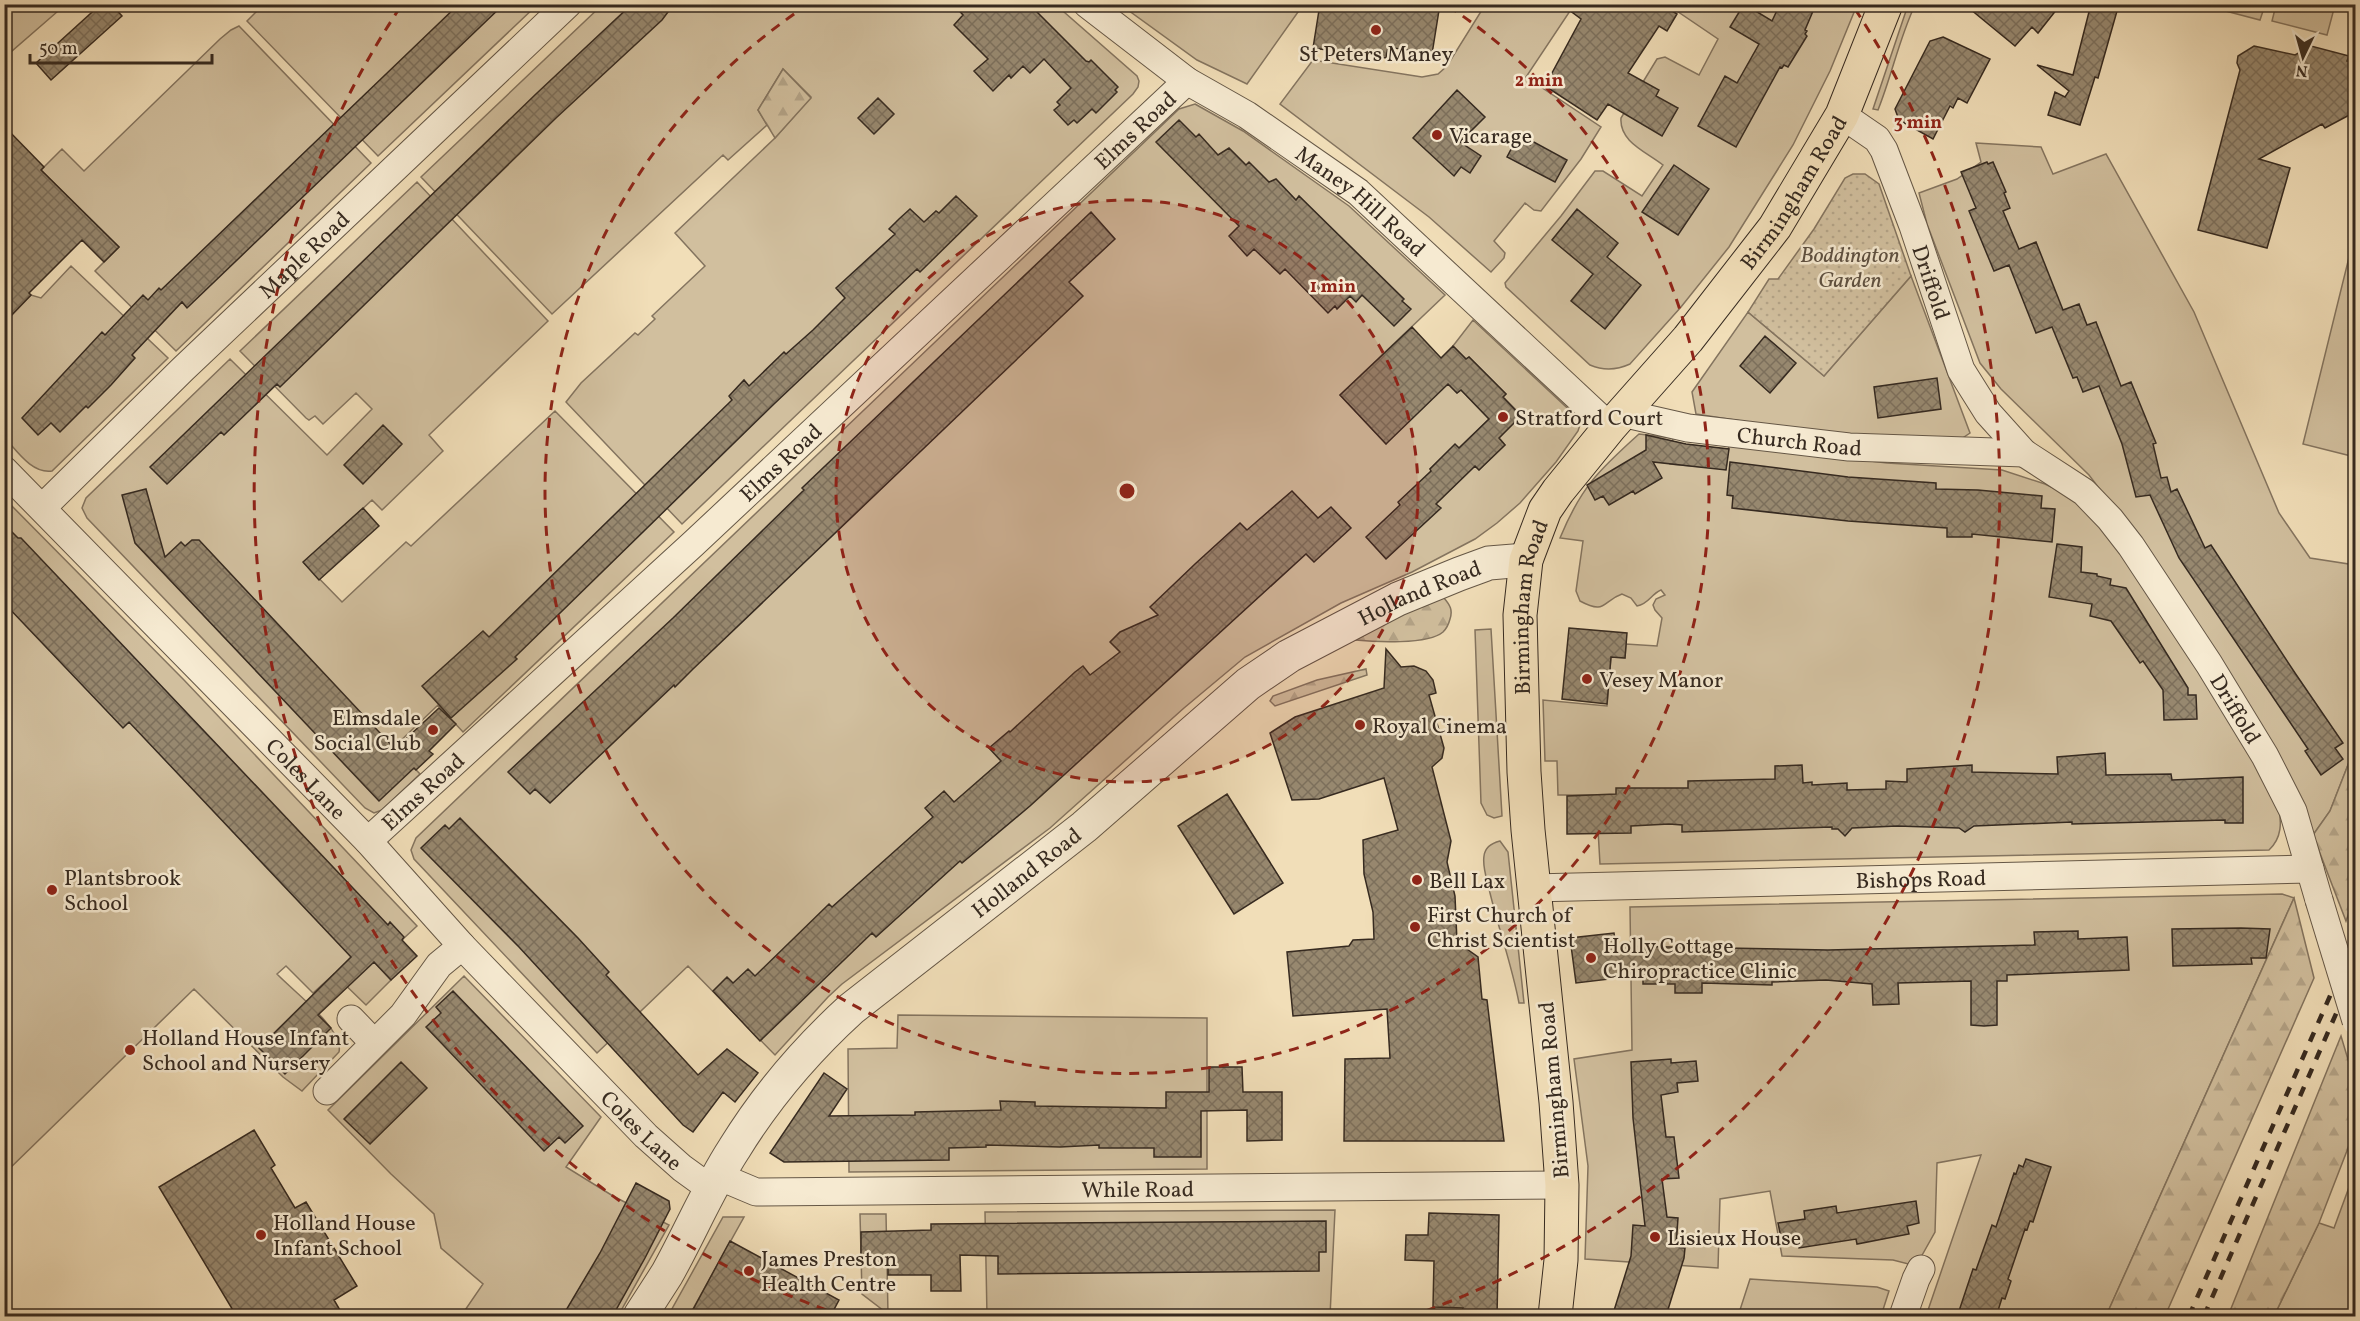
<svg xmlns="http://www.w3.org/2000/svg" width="2360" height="1321" font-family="Vollkorn,serif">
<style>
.green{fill:#d1bf9e;stroke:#84745f;stroke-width:1.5}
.forest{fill:url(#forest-firs);stroke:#84745f;stroke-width:1.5}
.park{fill:url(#park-dots);stroke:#84745f;stroke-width:1.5}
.building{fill:url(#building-cross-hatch);stroke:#362a20;stroke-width:1.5}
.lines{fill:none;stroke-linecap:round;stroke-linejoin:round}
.minor-casing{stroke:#655746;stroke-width:29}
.tertiary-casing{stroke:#655746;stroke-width:35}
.primary-casing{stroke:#362a20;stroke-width:35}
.minor{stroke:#f6ead1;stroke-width:27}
.tertiary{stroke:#f6ead1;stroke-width:33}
.primary{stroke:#f1deb8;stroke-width:33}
.rail{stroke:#362a20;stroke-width:4.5;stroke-dasharray:10 10;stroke-linecap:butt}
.minor-bridge-casing{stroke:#655746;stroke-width:29;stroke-linecap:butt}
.minor-bridge{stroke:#f6ead1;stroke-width:27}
.ring{fill:none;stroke:#8f2418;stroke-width:3;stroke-dasharray:10 8}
.poi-dot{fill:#8f2418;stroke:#f6ead1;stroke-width:2}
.labels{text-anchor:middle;stroke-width:5;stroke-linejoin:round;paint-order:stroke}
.poi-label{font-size:22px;fill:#362a20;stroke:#f6ead1;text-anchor:start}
.street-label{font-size:22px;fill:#362a20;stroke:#f6ead1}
.park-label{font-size:22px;font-style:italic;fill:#5d4f40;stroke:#f6ead1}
.centre{fill:#8f2418;stroke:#f6ead1;stroke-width:3}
.ring-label{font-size:18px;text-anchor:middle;font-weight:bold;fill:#8f2418;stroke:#f6ead1;stroke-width:5;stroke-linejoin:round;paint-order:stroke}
</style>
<defs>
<pattern id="forest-firs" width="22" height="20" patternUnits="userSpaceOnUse" patternTransform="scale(1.5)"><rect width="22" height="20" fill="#d1bf9e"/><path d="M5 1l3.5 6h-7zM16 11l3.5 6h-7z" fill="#b4a488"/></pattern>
<pattern id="park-dots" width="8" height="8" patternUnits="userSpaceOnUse" patternTransform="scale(1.5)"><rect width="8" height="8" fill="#d1bf9e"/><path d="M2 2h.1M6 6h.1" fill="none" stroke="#b4a488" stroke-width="1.8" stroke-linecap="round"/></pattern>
<pattern id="building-cross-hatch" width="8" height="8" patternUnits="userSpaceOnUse" patternTransform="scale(1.5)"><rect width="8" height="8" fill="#97886f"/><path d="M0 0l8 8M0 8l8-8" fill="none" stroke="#7c6f5b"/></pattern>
</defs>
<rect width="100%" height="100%" fill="#f1deb8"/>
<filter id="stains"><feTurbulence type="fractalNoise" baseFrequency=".00333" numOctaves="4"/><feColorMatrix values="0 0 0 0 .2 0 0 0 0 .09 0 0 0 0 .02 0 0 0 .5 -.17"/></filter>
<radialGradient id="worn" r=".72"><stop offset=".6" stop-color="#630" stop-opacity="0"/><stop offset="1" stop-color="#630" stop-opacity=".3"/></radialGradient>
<!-- green -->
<path class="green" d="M5,4H65V5L5,57Z
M263,5H537L378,156L247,21Z
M602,5H1056L1137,76L1139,81L1138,87L1133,94L682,524L566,402L581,383L635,333L638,335L655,319L652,316L705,266L675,233L775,138L811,97L783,69L758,110L767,125L728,160L723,155L552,314L421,177Z
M1121,5H1303L1247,84L1197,60Z
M1485,5H1574L1526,77L1601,127L1581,159L1541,211L1534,210L1525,203L1494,241L1505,253L1504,258L1491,272L1429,217L1280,104L1313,60L1422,77L1438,74L1447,66Z
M1668,5H1857L1830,71L1793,145L1729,247L1681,307L1630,364C1617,370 1604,371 1590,365L1506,287L1505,283L1561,216L1595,171H1603L1642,196L1663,165C1647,152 1619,142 1621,118L1657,59L1665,57L1699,75L1718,39Z
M1908,5H1915C1899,39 1892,75 1878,110L1873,109Z
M2206,5V4L2265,5L2260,20L2206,6Z
M2276,5H2335L2327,35L2272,21Z
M239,26L371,163L176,351L95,271L119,247L41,170L62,149L84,171L220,39L231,30Z
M1195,104L1243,131L1349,206L1445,295L1340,395L1386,444L1432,367L1457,393L1461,390L1489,419L1459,448L1455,445L1430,469L1450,490L1475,466L1479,470L1505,445L1499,438L1521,415L1503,397L1506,394L1469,357L1466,359L1453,346L1473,320L1578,418L1580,425L1578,431L1556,462L1520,503L1497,523L1475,539L1412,572L1341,603L1245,657L1184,708L1050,828L842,984L828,997L775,1055L688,966L597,1053L414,859L411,850L416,838L1179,109Z
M1976,143L2041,147L2053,174L2106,154L2194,312L2279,513L2310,558L2355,565V747L2330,811L2313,835L2114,508L2089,475L2001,389L1980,363L1927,224L1919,193L1957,179L1981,162Z
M417,182L548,321L429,435L443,451L382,510L372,500L304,563L342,602L406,542L411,546L555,411L674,532L463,732L438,705L394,747L420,774L382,810L374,813L365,808L87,518L82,508L86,498L230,359L327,455L372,409L356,393L323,424L315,416L309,420L306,418L240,351Z
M2355,233V457L2303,444Z
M71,266L168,358L52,471C32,474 17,451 5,438L4,309L12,315L31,295L41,298Z
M1911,276L1970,433L1961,439H1857L1696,414L1692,392L1748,312L1824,376Z
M1639,434L1673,438L1670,464L1726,469L1729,444L1887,463L2002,470L2045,484L2062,492L2079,503L2094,518L2159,605L2232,720L2278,805C2282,822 2282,838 2269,850L1600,864L1596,795H1558L1557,761H1545L1543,700L1607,706L1611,657L1625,658L1626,644L1657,646L1662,618L1655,610L1653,605L1656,599L1665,595L1661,590C1651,594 1649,604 1637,606L1631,598L1622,594C1602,601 1606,615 1580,601L1576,591L1583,541L1560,538C1581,487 1599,470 1639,434Z
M4,498L184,680L417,926L376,964L391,980L366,1005L334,974L313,993L286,966L277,974C293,991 344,1029 339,1052L302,1091L283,1077L194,989L5,1173Z
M1491,629L1502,816L1494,818L1487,815L1481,803L1475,630Z
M1500,841L1508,852L1524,1003H1519C1512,966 1499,930 1490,893C1488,882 1482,868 1484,856C1485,847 1492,843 1500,841Z
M2282,894L2294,898L2106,1316H1926L1981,1155L1937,1163L1935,1232L1916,1266L1893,1260L1782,1256L1770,1191L1720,1199L1718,1268L1585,1259L1588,1166L1574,1059L1632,1050L1630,907Z
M464,976L601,1117L566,1167L613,1196L669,1225L618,1316H461L483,1284L441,1248L434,1214L391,1174L328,1110Z
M898,1015L1207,1018V1169L849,1172L848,1049L897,1048Z
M2355,1171V1316H2274L2319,1223L2334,1228Z
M1335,1210L1330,1316H987L985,1212Z
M860,1214H886L888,1314L862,1294Z
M723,1217H744L689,1316H668Z
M1750,1279L1877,1287L1889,1291L1881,1316H1738Z"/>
<!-- forest -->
<path class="forest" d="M783,69L811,98L775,138L758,110Z
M1434,597L1444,598C1450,605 1453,610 1450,619C1449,623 1446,629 1443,632C1428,645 1374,642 1355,640Z
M1366,669L1367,675L1275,706L1270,701L1273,696L1317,680Z
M2355,747V896L2346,921L2313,835L2330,811Z
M2294,898L2314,978L2165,1316H2106Z
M2341,1036L2355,1083V1130L2319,1223L2274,1316H2228Z"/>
<!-- park -->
<path class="park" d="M1853,174H1865L1879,184L1911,276L1824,376L1748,312L1769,279H1778L1814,229L1845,178Z"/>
<!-- building -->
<path class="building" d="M101,4H111L122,16L51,80L36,63Z
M459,4H504L187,308L182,302L132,355L135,358L111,385L88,408L86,406L60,432L51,423L38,435L22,418L102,332L105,335L143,295L148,300L159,288L161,290Z
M632,4H674L662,20L556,118L280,387L277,384L224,435L221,432L167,484L150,467L537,93Z
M953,4H1022L1029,10L1032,7L1086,61L1089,62L1091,60L1118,87L1115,90L1117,92L1096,113L1092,109L1077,123L1074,120L1068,125L1054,110L1060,105L1057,102L1071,88L1044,59L1030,73L1023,66L1011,78L1009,75L993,91L974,71L988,59L954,25L963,15Z
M1320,4H1440L1432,54L1388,47L1386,58L1313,48Z
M1561,4H1672L1669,9L1677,14L1667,31L1659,26L1628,73L1659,90L1656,96L1678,108L1662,136L1608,104L1597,120L1545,86L1581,19Z
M1744,4L1772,21L1780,4H1816L1805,30L1807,31L1805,34L1807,36L1788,67L1784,65L1782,68L1780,67L1736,147L1698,126L1725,76L1737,83L1759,44L1730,27Z
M1964,4H2061L2038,33L2032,27L2015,46Z
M2091,4H2119L2098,78L2095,77L2080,125L2048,115L2055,92L2065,97L2069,91L2037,65L2073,75Z
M1943,37L1990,59L1967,103L1958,98L1953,108L1950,106L1933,139L1899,120L1895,109L1930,41Z
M2254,46L2295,55L2311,46L2349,56L2347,61L2355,63V112L2325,128L2322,124L2259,159L2290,168L2267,248L2198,230L2240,70L2237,63L2238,56Z
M1457,90L1485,117L1460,142L1481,156L1470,173L1461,167L1454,176L1413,138Z
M878,98L894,114L874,134L858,118Z
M1179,120L1196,137L1199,134L1218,155L1229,148L1246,165L1249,162L1269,182L1276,179L1296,200L1299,196L1404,299L1402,301L1411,309L1394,326L1362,295L1356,302L1350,296L1337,309L1335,306L1328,313L1285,269L1280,274L1254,249L1247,256L1229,236L1239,226L1156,142Z
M4,126L44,167L41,170L119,247L104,262L82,240L29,293L31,295L4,323Z
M1517,138L1530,145L1532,141L1567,160L1555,182L1507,157Z
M1987,162L1988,164L1993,162L2006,192L2004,193L2010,208L2003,211L2019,249L2036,242L2063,310L2079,304L2087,325L2096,322L2121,386L2131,382L2156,443L2153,444L2161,478L2167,477L2171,492L2177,489L2205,548L2211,545L2295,673L2343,743L2335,748L2343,759L2321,775L2305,751L2308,749L2179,558L2150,495L2136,497L2122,444L2099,386L2083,392L2077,377L2073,378L2052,327L2036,333L2009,265L1994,271L1969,211L1976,208L1961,172Z
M1674,165L1709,189L1678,235L1642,212Z
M956,196L977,216L920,272L917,269L774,404L515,657L517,659L451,718L422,686L483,631L489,637L732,400L729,396L744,380L749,386L784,352L786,354L813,330L845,298L836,288L895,234L889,229L899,219L910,209L924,222L936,211L939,213Z
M1577,209L1618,243L1607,257L1641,285L1605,329L1571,301L1593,274L1552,240Z
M1091,212L1115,239L1069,282L1083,296L693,669L675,687L674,685L550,803L535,789L530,794L508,772L673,618L804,490L802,488Z
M1412,327L1441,358L1453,346L1466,359L1469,357L1506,394L1503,397L1521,416L1499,438L1505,445L1479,470L1475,466L1436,504L1441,508L1386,559L1366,537L1400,505L1398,502L1431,471L1430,469L1455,444L1459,448L1489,419L1461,390L1457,393L1448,384L1386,444L1340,395Z
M1765,336L1796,363L1770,393L1740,366Z
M1937,378L1941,409L1878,418L1874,387Z
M383,425L402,444L363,484L344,465Z
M1646,435L1686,444L1729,449L1726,470L1653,462L1662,478L1635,494L1633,491L1609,505L1603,496L1595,500L1587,485L1646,450Z
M1730,462L1848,477L1936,483V489L1978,490L2042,496L2041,508L2055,509L2052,542L1972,534V537H1947V528L1848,521L1732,508L1733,496L1727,495Z
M146,489L165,557L181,542L185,546L192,540H199L395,749L439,708L456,724L429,751L433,754L416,770L414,768L379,801L135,543L122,495Z
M1292,491L1318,518L1331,507L1351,528L1314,562L1306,554L1030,806L962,863L960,861L876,937L872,933L760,1041L713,991L727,977L733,983L748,969L755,976L829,904L832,907L933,817L925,808L944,791L954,802L1001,761L989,748L1009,731L1010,732L1075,672L1083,666L1090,675L1120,652L1110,642L1120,632L1158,615L1150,607L1195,564L1240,523L1247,530Z
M363,508L379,526L319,580L303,562Z
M4,524L18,538H21L388,925L390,922L404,937L402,940L417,956L391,980L374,962L318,1015L331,1028L285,1074L259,1048L351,957L129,722L123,728L4,603Z
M2057,544L2082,547L2081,572L2097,574V576L2111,579L2110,585L2126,588L2188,688V695H2196L2197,719L2164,720L2163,690L2143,661L2140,663L2111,621L2090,616L2092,604L2049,597Z
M1569,628L1627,633L1625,658L1611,657L1607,704L1562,699Z
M1386,649L1401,667L1414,666L1426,671L1433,680L1436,693L1429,695L1444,748L1442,758L1432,767L1451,841L1447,862L1455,896L1457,942L1478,957L1482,999L1487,1000L1504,1141H1344L1345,1059L1390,1058L1387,1009L1293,1016L1287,952L1349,946L1353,940L1374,939L1373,912L1364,874L1363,840L1398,830L1384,778L1319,799L1292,800L1270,733L1295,717L1384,688Z
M2105,753L2106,775L2171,774L2172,780L2243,777V823H2225V820L2072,824V822L1974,826L1965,832L1959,828L1897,826L1852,828L1845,836L1838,829H1832V827L1682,832V825L1669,824L1631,826V833L1567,834V796L1616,794V788H1688V781L1775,779V766L1802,765L1803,783L1812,782V785L1847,783V790L1886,789V781L1907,782V769L1972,765V772L2058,774L2057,757Z
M1227,794L1283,883L1234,914L1178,826Z
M460,818L578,938L609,972L606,975L698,1075L727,1049L758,1073L735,1102L723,1092L693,1132L683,1125L519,947L421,848L445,825L449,829Z
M2241,928L2270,929L2266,958H2251L2252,964L2173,966L2172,929Z
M2078,931V939L2127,937L2129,970L2007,975V981H1997V1025L1984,1026L1971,1025V981L1898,983L1899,1004L1873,1005L1872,984L1826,980L1772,982V985L1702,983V993H1675V984H1643V975L1576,983L1570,938L1614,933L1616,946L1828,950L2035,945L2034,932Z
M453,991L583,1126L565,1143L559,1137L544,1151L426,1027L441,1013L436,1007Z
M1671,1059V1063L1696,1061L1698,1081L1677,1083L1678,1092L1661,1095L1666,1137H1674L1679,1178L1662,1179L1667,1217L1678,1218L1676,1247L1685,1248L1684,1258L1666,1316L1646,1309L1644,1317H1612L1631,1256L1633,1225L1645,1226L1633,1118L1631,1062Z
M401,1062L427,1088L370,1144L344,1119Z
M1209,1067H1242L1243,1092H1282V1140L1247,1141V1110L1201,1111V1157H1154V1148H1099V1145L1060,1147L986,1145V1147L949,1148V1160L784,1162L770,1153L824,1073L847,1089L829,1116L915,1115V1112L1001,1110L1000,1101L1035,1102V1106L1166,1108V1092H1209Z
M254,1130L275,1165L271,1168L295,1208L306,1202L357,1286L334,1300L344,1317H237L159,1187Z
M2026,1159L2051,1167L2033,1222L2030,1221L2027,1230L2025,1229L2008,1279L2011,1281L2005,1299L2002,1298L1996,1317H1957L1973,1269L1976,1270L1992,1225L1996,1227L2014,1173L2016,1174L2019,1165L2023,1167Z
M636,1183L669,1201L670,1209L645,1258L612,1317H562L600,1253Z
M1916,1201L1919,1223L1907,1226L1909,1234L1857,1244L1856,1239L1799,1248L1798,1240L1782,1243L1778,1223L1805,1219L1804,1211L1836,1206L1837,1213Z
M1429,1213L1499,1215L1497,1317H1461L1463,1308L1433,1307L1434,1261L1405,1260L1406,1235H1428Z
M1326,1221V1252H1319V1271L998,1274V1256L960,1255L961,1291H931V1275H888V1265L861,1264V1232L931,1230V1224Z
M730,1241L839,1300L830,1317H689Z"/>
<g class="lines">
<!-- minor casing -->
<g class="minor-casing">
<g id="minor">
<path id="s1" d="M1087,4L1187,81L1247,115L1358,192L1610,427"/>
<path id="s2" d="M1842,115L1877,139L1884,150L1913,226L1961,370L1988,413L2024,453L2084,492L2110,519L2131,546L2209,664L2265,756L2293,811L2319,900"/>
<path id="s3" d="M1622,413L1688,428L1849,447L2024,453"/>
<path id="s4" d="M4,470L368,841L462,946L646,1136L682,1168L711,1189"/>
<path id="s5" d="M43,507L183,369L568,4"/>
<path id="s6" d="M368,841L693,544L1187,81"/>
<path id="s7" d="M1533,888L2310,869"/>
<path d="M351,1019L373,1042"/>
<path d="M327,1091L403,1015L439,965L462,946"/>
<path id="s8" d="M718,1176L756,1192L1562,1185"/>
<path d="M1903,1316L1916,1279L1921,1269"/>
</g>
</g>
<!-- tertiary casing -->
<g class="tertiary-casing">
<g id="tertiary">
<path id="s9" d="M640,1316C649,1302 658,1288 667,1274C690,1233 708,1189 734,1149C766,1097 806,1050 851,1009L1084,827L1248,684L1289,656L1398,599L1459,574L1489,563L1526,560"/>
</g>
</g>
<!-- primary casing -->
<g class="primary-casing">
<g id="primary">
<path id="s10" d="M1555,1316L1561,1260L1562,1185L1556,1102L1528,830L1524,772L1520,615L1526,560L1545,510L1558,491L1610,427L1688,339L1775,227L1842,115L1886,4"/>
</g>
</g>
<!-- minor -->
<use href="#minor" class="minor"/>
<!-- tertiary -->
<use href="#tertiary" class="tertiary"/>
<!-- primary -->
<use href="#primary" class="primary"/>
<!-- rail -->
<path class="rail" d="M2189,1316L2356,937
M2204,1316L2356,968"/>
<!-- minor-bridge casing -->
<g class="minor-bridge-casing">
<path id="minor-bridge" d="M2319,900L2356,1021"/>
</g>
<!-- minor-bridge -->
<use href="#minor-bridge" class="minor-bridge"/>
</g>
<!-- distance rings -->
<circle cx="1127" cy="491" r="291" fill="#8f2418" fill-opacity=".12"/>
<g class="ring">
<circle cx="1127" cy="491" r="291"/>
<path d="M1448 6A582 582 0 1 1 806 6"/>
<path d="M843 1316A873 873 0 0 1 399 9M1855 9A873 873 0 0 1 1411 1316"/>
</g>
<!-- markers -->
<g class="poi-dot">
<circle cx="1376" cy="30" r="6"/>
<circle cx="1437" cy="135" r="6"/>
<circle cx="1503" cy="417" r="6"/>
<circle cx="1587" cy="679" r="6"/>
<circle cx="1360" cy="725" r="6"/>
<circle cx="433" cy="730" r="6"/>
<circle cx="1417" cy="880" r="6"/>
<circle cx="52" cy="890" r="6"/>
<circle cx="1415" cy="927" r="6"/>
<circle cx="1591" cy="958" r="6"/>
<circle cx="130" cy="1050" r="6"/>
<circle cx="261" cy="1235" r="6"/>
<circle cx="1655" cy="1237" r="6"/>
<circle cx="749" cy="1271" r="6"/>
</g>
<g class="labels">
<!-- poi labels -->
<g class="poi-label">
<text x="1376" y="61" text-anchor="middle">St Peters Maney</text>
<text x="1449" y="143">Vicarage</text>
<text x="1515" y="425">Stratford Court</text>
<text x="1599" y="687">Vesey Manor</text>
<text x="421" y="725" text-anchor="end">Elmsdale<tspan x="421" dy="25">Social Club</tspan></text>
<text x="1372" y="733">Royal Cinema</text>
<text x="64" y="885">Plantsbrook<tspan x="64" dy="25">School</tspan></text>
<text x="1429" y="888">Bell Lax</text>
<text x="1427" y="922">First Church of<tspan x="1427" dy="25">Christ Scientist</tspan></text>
<text x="1603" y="953">Holly Cottage<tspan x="1603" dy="25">Chiropractice Clinic</tspan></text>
<text x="142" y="1045">Holland House Infant<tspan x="142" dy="25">School and Nursery</tspan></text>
<text x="273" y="1230">Holland House<tspan x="273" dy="25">Infant School</tspan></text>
<text x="1667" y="1245">Lisieux House</text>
<text x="761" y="1266">James Preston<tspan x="761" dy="25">Health Centre</tspan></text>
</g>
<!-- street labels -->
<g class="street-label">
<text dy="8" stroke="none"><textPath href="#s6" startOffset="1046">Elms Road</textPath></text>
<text dy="8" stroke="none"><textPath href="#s10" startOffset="1216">Birmingham Road</textPath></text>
<text dy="8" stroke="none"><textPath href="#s1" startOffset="338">Maney Hill Road</textPath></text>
<text dy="8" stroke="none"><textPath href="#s5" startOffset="363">Maple Road</textPath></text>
<text dy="8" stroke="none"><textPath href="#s2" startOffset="196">Driffold</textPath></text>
<text dy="8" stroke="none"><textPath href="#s3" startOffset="180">Church Road</textPath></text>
<text dy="8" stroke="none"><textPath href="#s6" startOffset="560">Elms Road</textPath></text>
<text dy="8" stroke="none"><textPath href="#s9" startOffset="1083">Holland Road</textPath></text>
<text dy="8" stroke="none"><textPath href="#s10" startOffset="712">Birmingham Road</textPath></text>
<text dy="8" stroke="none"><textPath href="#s2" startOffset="730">Driffold</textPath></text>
<text dy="8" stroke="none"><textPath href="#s4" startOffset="432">Coles Lane</textPath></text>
<text dy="8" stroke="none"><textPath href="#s6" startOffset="74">Elms Road</textPath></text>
<text dy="8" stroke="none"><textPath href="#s9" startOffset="597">Holland Road</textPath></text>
<text dy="8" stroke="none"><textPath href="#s7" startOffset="388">Bishops Road</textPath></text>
<text transform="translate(1553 1090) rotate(-95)" y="8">Birmingham Road</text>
<text dy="8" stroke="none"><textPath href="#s4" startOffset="918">Coles Lane</textPath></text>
<text dy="8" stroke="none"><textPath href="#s8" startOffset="423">While Road</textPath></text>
</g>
<!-- park labels -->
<g class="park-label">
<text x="1850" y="262">Boddington<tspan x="1850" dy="25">Garden</tspan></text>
</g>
</g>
<circle cx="1127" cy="491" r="9" class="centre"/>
<g class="ring-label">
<text x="1539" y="86">2 min</text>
<text x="1918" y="128">3 min</text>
<text x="1333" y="292">1 min</text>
</g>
<!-- margin -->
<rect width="2360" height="1321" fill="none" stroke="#f1deb8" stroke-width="24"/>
<rect x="6" y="6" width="2348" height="1309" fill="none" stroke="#362a20" stroke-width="3"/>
<rect x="12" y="12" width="2336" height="1297" fill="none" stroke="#362a20" stroke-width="1.5"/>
<!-- north arrow -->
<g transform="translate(2303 57) rotate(185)" stroke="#f6ead1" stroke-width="4.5" paint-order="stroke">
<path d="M0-4.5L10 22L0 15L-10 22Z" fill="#362a20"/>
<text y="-9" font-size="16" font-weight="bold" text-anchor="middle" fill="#362a20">N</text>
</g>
<!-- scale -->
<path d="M30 54v9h182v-9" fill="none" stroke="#362a20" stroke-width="3"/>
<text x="39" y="54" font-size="18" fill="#362a20" stroke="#f6ead1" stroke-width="4.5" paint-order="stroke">50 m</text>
<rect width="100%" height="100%" filter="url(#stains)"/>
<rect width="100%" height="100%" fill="url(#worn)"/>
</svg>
